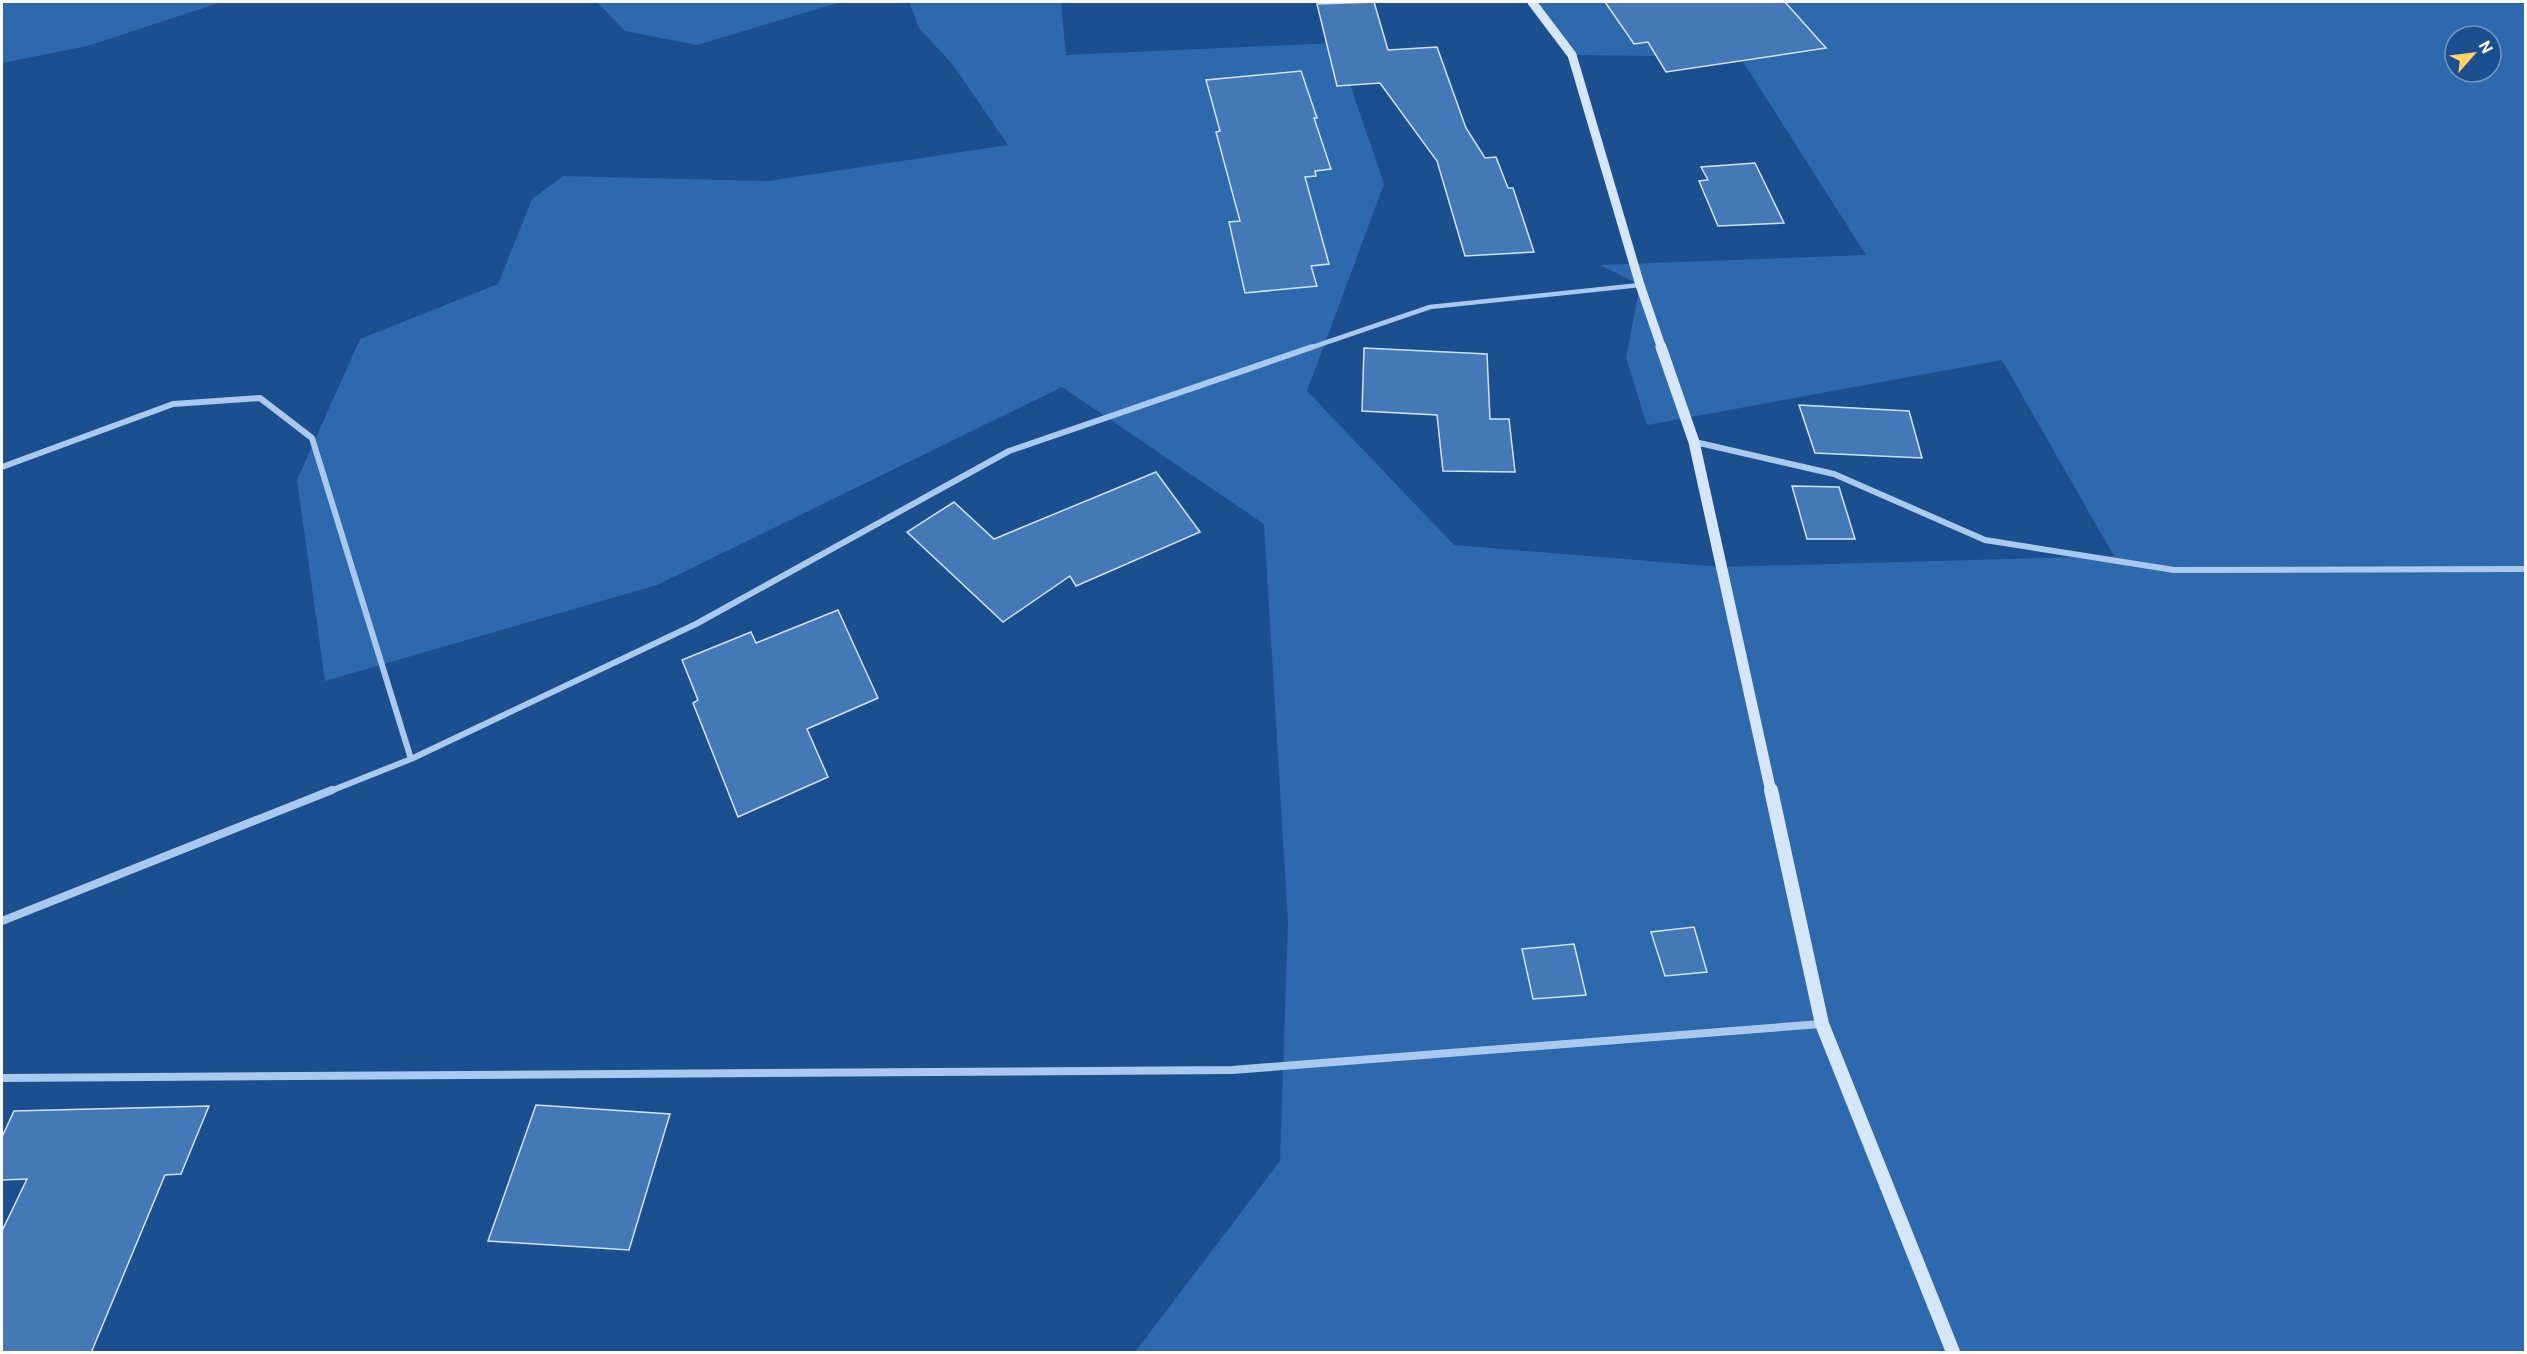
<svg xmlns="http://www.w3.org/2000/svg" width="2527" height="1354" font-family="Roboto,sans-serif">
<style>
.green{fill:#2e69ad;fill-rule:evenodd}
.building{fill:#4478b7;stroke:#cfe3fa;stroke-width:1.5}
.lines{fill:none;stroke-linecap:round;stroke-linejoin:round}
.street-far2{stroke:#a9c9ee;stroke-width:4.5}
.street-far1{stroke:#a9c9ee;stroke-width:6}
.street{stroke:#a9c9ee;stroke-width:8}
.secondary-far2{stroke:#d6e6fa;stroke-width:9}
.secondary-far1{stroke:#d6e6fa;stroke-width:11}
.secondary{stroke:#d6e6fa;stroke-width:14}
</style>
<rect width="100%" height="100%" fill="#1b4f8f"/>
<!-- green -->
<path class="green" d="M2,2H222L87,46L2,63Z
M597,2H841L697,45L625,31Z
M909,2H1061L1066,55L1336,43L1384,184L1307,391L1454,545L1722,567L2114,556L2002,360L1647,425L1626,358L1640,285L1600,265L1866,255L1740,57L1572,55L1532,2H2525V1352H1135L1280,1161L1288,922L1264,524L1062,387L657,585L325,681L297,480L360,339L498,284L532,199L563,176L768,181L1008,145L953,65L919,28ZM2455,36H2491V72H2455Z"/>
<!-- building -->
<path class="building" d="M1374,2L1388,50L1437,47L1466,128L1485,158L1496,157L1508,188H1513L1534,252L1465,256L1437,161L1380,83L1337,86L1317,4Z
M1605,2H1785L1826,48L1666,72L1648,42L1634,44Z
M1301,71L1317,118H1314L1331,169L1315,171L1316,176L1305,177L1329,264L1311,266L1317,286L1245,293L1229,222L1240,221L1216,132L1220,131L1206,80Z
M1755,163L1784,223L1718,226L1699,181L1708,180L1701,167Z
M1364,348L1487,354L1490,419H1509L1515,472L1443,471L1437,415L1362,411Z
M1799,405L1909,411L1922,458L1815,453Z
M1156,472L1200,532L1076,586L1070,576L1003,622L907,532L954,502L994,539Z
M1792,486L1839,487L1855,539H1807Z
M838,610L878,698L807,729L828,777L738,817L693,703L698,700L682,660L751,632L756,643Z
M1694,927L1707,972L1665,976L1651,932Z
M1574,944L1586,995L1533,999L1522,949Z
M536,1105L670,1114L629,1250L488,1241Z
M209,1106L181,1174L165,1175L91,1353H2V1231L27,1179L2,1180V1137L14,1111Z"/>
<g class="lines">
<!-- street-far2 -->
<path class="street-far2" d="M1307,349L1430,307L1640,285"/>
<!-- street-far1 -->
<path class="street-far1" d="M1695,442L1834,474L1985,540L2174,570L2526,569
M2,467L173,404L260,398L312,438L411,759
M328,792L411,759L696,624L1009,451L1312,347"/>
<!-- street -->
<path class="street" d="M2,921L332,790
M2,1078L1232,1070L1821,1024"/>
<!-- secondary-far2 -->
<path class="secondary-far2" d="M1532,2L1572,55L1640,285L1662,349"/>
<!-- secondary-far1 -->
<path class="secondary-far1" d="M1661,347L1694,442L1771,792"/>
<!-- secondary -->
<path class="secondary" d="M1771,790L1822,1024L1953,1352"/>
</g>
<!-- border -->
<rect width="2527" height="1354" fill="none" stroke="#ffffff" stroke-width="6"/>
<!-- north arrow -->
<g transform="translate(2473 54) rotate(62)"><circle r="28" fill="#1b4f8f" stroke="#7695bc" stroke-width="1.5"/>
<path d="M0-4.5L10 22L0 15L-10 22Z" fill="#ffd166"/>
<text y="-9" font-size="16" font-weight="bold" text-anchor="middle" fill="#ffffff">N</text>
</g>
</svg>
